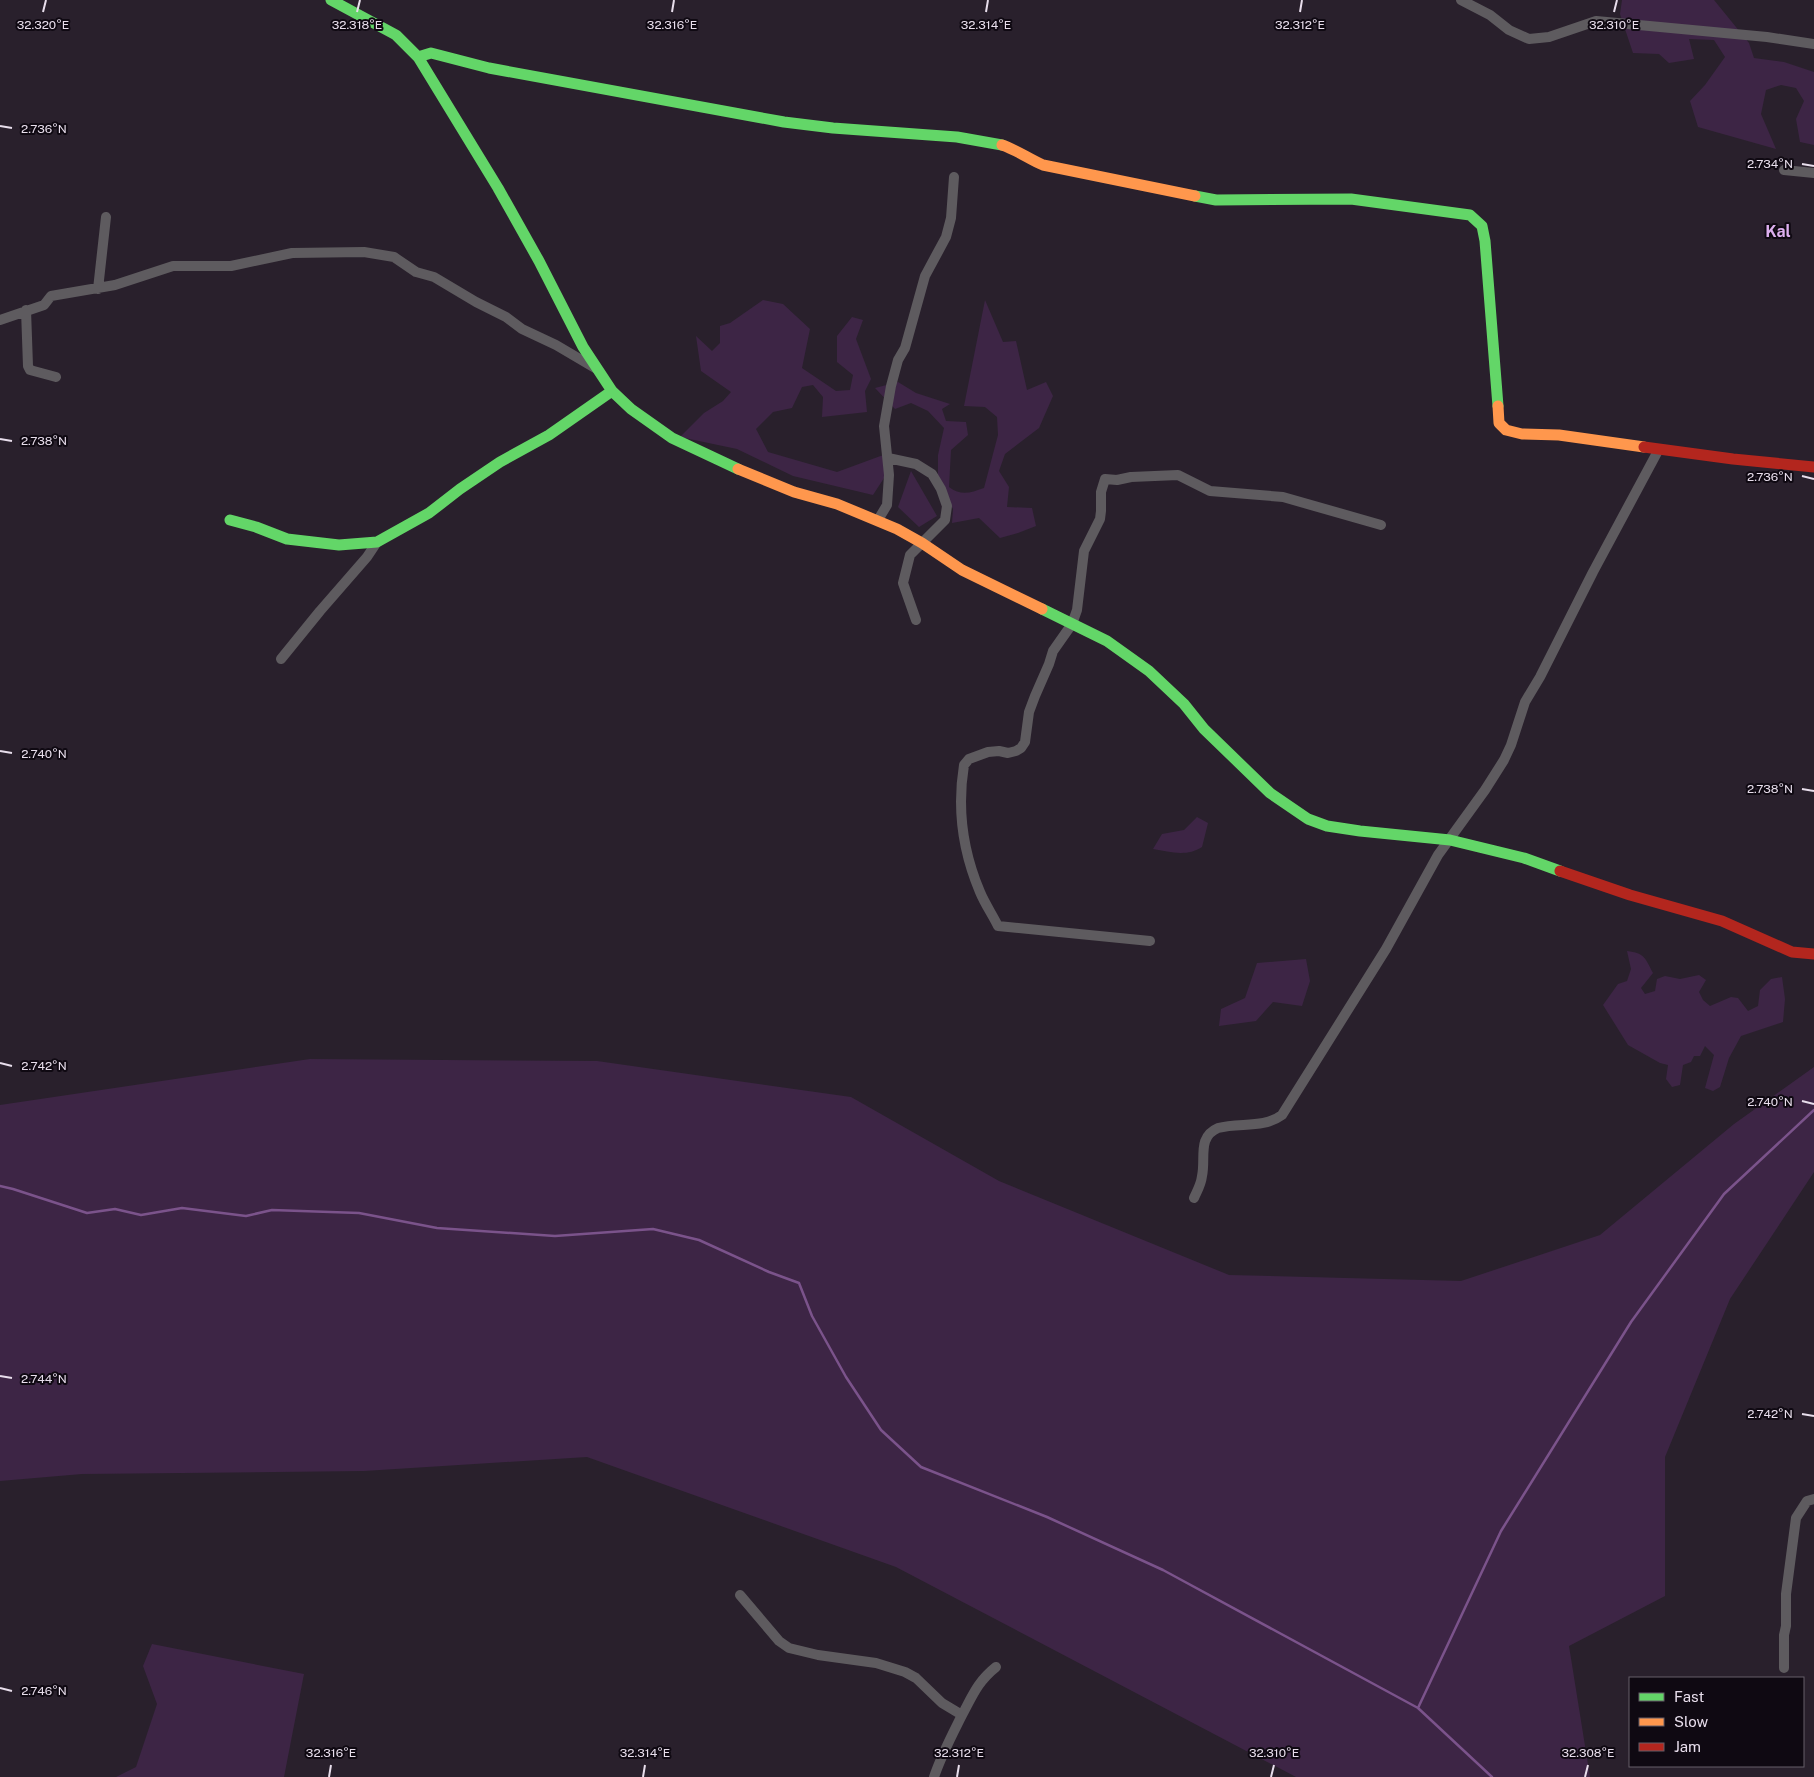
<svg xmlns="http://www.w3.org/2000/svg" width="1814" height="1777" font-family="'Public Sans',sans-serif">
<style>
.green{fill:#3d2545}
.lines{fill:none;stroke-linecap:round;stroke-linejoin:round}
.stream{stroke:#7b538b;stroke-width:2.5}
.street{stroke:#5e5b5f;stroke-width:10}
.fast{stroke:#63d668;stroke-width:11}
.slow{stroke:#ff974d;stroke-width:11}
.jam{stroke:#b3261e;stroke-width:11}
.ticks{fill:none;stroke:#e8deec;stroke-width:2}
.labels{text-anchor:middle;stroke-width:4;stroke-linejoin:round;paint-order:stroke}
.quarter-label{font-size:16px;font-weight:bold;fill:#ddafef;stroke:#0f0912}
.ticks-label{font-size:12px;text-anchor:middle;fill:#e8deec;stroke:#0f0912;stroke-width:4;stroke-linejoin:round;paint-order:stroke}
</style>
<rect width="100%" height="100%" fill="#29202c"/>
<!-- green -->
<path class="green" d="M1622,0H1714L1749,43L1754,58L1784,62L1814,72V145L1800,142L1796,119L1804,101L1796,88L1781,85L1766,90L1761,114L1776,149L1698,127L1690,101L1705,85L1725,57L1714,40L1689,39L1694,59L1669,63L1659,54L1633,53L1620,14Z
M763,300L783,304L810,329L802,368L836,391L850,390L853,375L837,362V336L852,317L863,320L856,339L871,379L865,391L867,412L822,417L823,397L813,385L802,387L792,408L773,412L756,429L768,452L837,472L886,454L884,478L873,495L793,476L737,449L680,437L704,413L723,401L731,392L701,371L696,336L712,351L720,343V326L730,323Z
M985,300L1003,342L1016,341L1027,390L1046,382L1053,396L1039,428L1005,454L999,471L1009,487L1007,507L1032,508L1036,526L1018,533L1000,538L979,518L952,523L953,509L938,480V455L944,428L928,411L911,403L895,409L875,388L898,382L916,393L950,404L942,409L946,421L966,422L968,435L951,450L949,487C961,496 970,493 984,488L998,435L997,417L985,407L964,406Z
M911,471L937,516L919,527L898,507Z
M1197,817L1208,823L1202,847C1187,857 1170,852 1153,849L1162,834L1184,830Z
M1627,951C1645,953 1645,958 1653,973L1641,988L1645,994L1655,991L1657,979L1665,976L1680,979L1699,975L1706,980L1699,992L1703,1000L1710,1006L1731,997L1738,998L1748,1011L1758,1006L1760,990L1771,979L1782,977L1785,999L1783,1022L1741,1036L1729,1058L1720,1087L1713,1091L1705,1088L1714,1055L1705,1046L1700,1056H1694L1691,1062L1683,1065L1680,1085L1672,1087L1666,1079L1668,1065L1660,1063L1628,1045L1603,1005L1618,984L1627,981L1631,969Z
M1306,959L1310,981L1302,1006L1273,1002L1256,1021L1219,1026L1221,1009L1245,998L1257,963Z
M310,1059L597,1061L851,1097L999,1181L1229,1275L1461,1281L1600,1235L1734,1124L1814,1067V1172L1730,1299L1665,1457V1596L1569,1646L1590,1777H1296L896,1567L587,1457L364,1471L82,1474L0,1481V1105Z
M152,1644L304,1674L284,1777H116L136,1767L157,1704L143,1666Z"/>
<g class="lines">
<!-- stream -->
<path class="stream" d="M0,1186L13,1189L87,1213L115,1209L141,1215L182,1208L246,1216L272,1210L359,1213L437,1228L555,1236L653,1229L699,1240L769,1272L799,1283L812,1316L846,1377L881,1430L921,1467L1047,1517L1163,1570L1418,1708L1492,1777
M1418,1708L1501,1531L1631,1322L1724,1194L1814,1110"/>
<!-- street -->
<path class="street" d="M1461,0L1490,15L1509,30L1529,39L1549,37L1596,21L1767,37L1814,44
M1784,170L1814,173
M98,289L106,217
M26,310L28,366L30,370L56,377
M0,320L44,305L51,296L115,285L173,266H231L292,253L364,252L394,257L416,272L434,277L476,302L506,317L522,329L556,345L595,368
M888,458L916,464L932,474L941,489L947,506L945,520L910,555L903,583L916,620
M878,520L887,505L889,475L884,426L891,386L898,360L905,348L925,276L946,237L951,218L954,177
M281,659L320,611L367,557L377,542
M1150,941L998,926C992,914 985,904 980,892C963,852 957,808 964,765L969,759L988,752L999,751L1008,753L1016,751L1021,748L1025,742L1029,712L1035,696L1049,664L1053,651L1072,624L1077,610L1084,551L1100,519L1101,511V492L1105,479L1117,480L1131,477L1178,475L1210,491L1283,497L1381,525
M1194,1198C1197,1191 1201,1185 1202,1176C1206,1158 1197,1137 1218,1128C1240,1122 1263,1129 1282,1115L1386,949L1438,855L1485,790L1504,760L1511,745L1525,702L1540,677L1593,572L1659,449
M740,1595L779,1641L789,1648L818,1655L876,1663L905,1672L916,1678L942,1703L962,1715
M1784,1668V1635L1786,1626V1594L1796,1518L1807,1501L1814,1499
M934,1777C941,1756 951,1737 961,1717C972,1697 977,1682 996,1667"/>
<!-- fast -->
<path class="fast" d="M331,0L396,35L418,57L498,188L539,261L583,347L612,391L631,409L672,438L738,469
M418,57L431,53L489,68L784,122L833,128L957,137L1002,145
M1195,196L1216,200L1351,199L1470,215L1482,226L1485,241L1498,406
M230,520L256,527L287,539L339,545L377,542L429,513L460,489L500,462L549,435L612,391
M1042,609L1107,641L1149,671L1184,704L1204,729L1270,793L1308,819L1327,826L1360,831L1450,840L1524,858L1560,871"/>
<!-- slow -->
<path class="slow" d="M1002,145C1017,150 1029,159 1043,165L1195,196
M1498,406L1499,423L1506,430L1522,434L1559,435L1644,447
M738,469L794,492L837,504L897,529L922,543L962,570L1042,609"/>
<!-- jam -->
<path class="jam" d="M1644,447L1733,459L1814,467
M1560,871L1630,895L1722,921L1792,952L1814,954"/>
</g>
<!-- ticks -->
<path class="ticks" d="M43,12L46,0M357,12L360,0M672,12L674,0M986,12L988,0M1300,12L1302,0M1614,12L1617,0M0,126L12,128M1802,164L1814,166M0,439L12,441M1802,476L1814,479M0,751L12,753M1802,789L1814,791M0,1063L12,1066M1802,1101L1814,1104M0,1376L12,1378M1802,1414L1814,1416M0,1688L12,1691M329,1777L331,1765M643,1777L645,1765M957,1777L959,1765M1271,1777L1274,1765M1585,1777L1588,1765"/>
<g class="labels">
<!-- quarter labels -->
<g class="quarter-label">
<text x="1778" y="237">Kal</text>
</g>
</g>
<g class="ticks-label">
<text x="43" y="29">32.320°E</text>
<text x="357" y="29">32.318°E</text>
<text x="672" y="29">32.316°E</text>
<text x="986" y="29">32.314°E</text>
<text x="1300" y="29">32.312°E</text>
<text x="1614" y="29">32.310°E</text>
<text x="44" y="133">2.736°N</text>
<text x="1770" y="168">2.734°N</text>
<text x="44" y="445">2.738°N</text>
<text x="1770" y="481">2.736°N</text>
<text x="44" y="758">2.740°N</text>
<text x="1770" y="793">2.738°N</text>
<text x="44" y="1070">2.742°N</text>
<text x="1770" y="1106">2.740°N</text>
<text x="44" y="1383">2.744°N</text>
<text x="1770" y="1418">2.742°N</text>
<text x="44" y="1695">2.746°N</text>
<text x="331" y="1757">32.316°E</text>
<text x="645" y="1757">32.314°E</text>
<text x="959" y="1757">32.312°E</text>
<text x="1274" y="1757">32.310°E</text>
<text x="1588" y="1757">32.308°E</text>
</g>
<!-- legend -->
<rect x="1629" y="1677" width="175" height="90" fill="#0f0912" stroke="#665e69"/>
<rect x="1639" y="1693" width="25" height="8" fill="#63d668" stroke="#665e69"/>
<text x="1674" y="1702" font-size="15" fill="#e8deec">Fast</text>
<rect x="1639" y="1718" width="25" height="8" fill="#ff974d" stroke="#665e69"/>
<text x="1674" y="1727" font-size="15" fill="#e8deec">Slow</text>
<rect x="1639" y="1743" width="25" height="8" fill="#b3261e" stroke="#665e69"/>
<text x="1674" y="1752" font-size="15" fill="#e8deec">Jam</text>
</svg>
